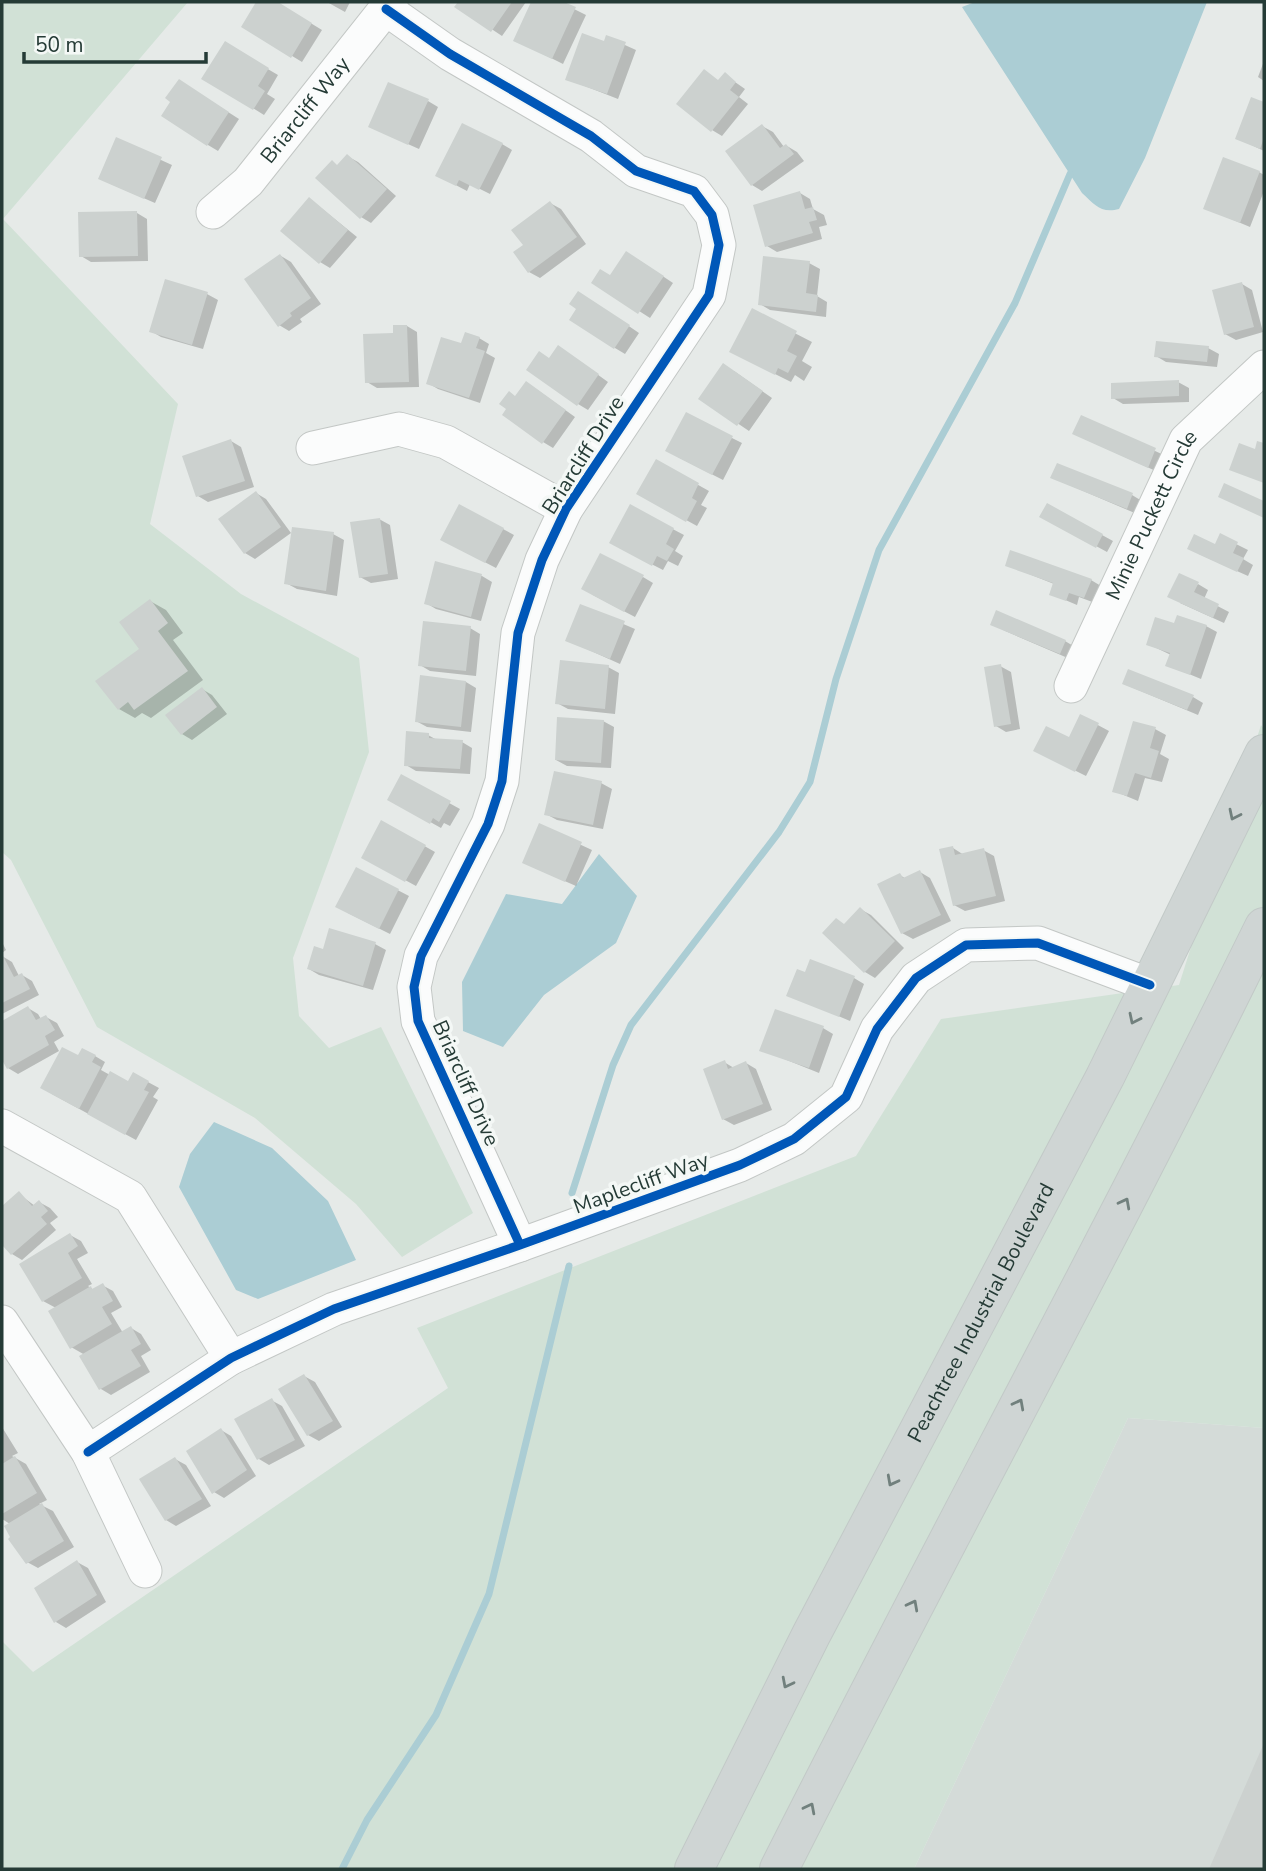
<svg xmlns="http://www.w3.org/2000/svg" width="1266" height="1871" font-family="'Nunito Sans',sans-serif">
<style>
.built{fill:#d4dbd8}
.green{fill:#d1e1d6}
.water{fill:#abcdd4}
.shadow{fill:#0003}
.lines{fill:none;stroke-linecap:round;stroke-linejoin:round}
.stream{stroke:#abcdd4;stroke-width:7}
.building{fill:#ccd1cf}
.minor-casing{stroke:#c3c7c5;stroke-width:35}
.major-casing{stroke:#c2c9c7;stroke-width:40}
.minor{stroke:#fbfcfc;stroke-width:33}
.major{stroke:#cfd5d4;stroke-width:38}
.cycleway-casing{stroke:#f4f8f6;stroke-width:13}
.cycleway{stroke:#0057b8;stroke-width:9}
.oneway{stroke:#71807d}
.labels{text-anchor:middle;stroke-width:7;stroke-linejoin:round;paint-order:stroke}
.street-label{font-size:21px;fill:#253b36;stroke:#f4f8f6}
</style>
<rect width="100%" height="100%" fill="#e6eae8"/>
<!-- built -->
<path class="built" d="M1128,1418L1264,1428V1869H914Z"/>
<!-- green -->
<path class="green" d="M2,2H188L3,219L178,404L150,524L241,594L359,658L369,752L293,958L299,1016L329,1048L381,1027L473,1213L402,1257L356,1204L255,1118L97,1027L11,860L2,852Z
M1261,725L1264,729V1428L1128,1418L914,1869H2V1641L33,1672L448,1388L417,1328L856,1156L941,1019L1179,985Z"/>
<!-- water -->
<path class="water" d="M975,2H1207L1145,158L1119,209C1101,214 1094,204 1082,193L962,7Z
M599,854L637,896L616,943L544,995L503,1047L463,1031L462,982L506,894L562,904Z
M214,1122L272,1148L328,1201L356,1260L258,1299L236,1290L179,1187L190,1154Z"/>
<!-- shadow -->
<path class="shadow" d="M258,2H276L322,30L302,62L243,26Z
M327,2H350L345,12Z
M460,2H526L502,36L457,6Z
M533,2H560L586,15L563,64L515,40Z
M607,37L636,50L618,99L567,79L605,43Z
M225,44L278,75L267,94L275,99L264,115L204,78Z
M1264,61V81L1258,77Z
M725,75L745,89L739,97L748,104L722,136L712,130L719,81Z
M189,87L239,119L218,151L208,145Z
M1252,99L1264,103V151L1237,138Z
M428,101L438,107L419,149L381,132Z
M762,126L773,132L784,147L787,146L797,152L804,161L762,191L752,185Z
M117,140L172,165L155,203L111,184Z
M502,144L512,150L490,194L470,184L467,191L448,181Z
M347,156L358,162L396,196L371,223L361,217L338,166Z
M1259,172L1264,175V191L1250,227L1205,208Z
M800,193L810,199L813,209L824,215L827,225L819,227L822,239L777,252L767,246Z
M310,199L357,237L330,268L320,262Z
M550,203L561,209L586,244L540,278L529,272L525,246Z
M137,213L147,219L148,261L91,262L81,256Z
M281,256L291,262L321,304L300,319L302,322L289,331L279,325Z
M637,259L673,283L650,318L594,282L610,277Z
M809,263L820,269L817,296L827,302L826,317L770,310L760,304Z
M166,281L207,294L218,300L203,349L161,337L151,331Z
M1242,284L1252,290L1263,332L1236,340L1225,334Z
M589,299L639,333L625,354L615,348Z
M752,311L812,342L802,361L812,367L804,381L795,375L791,382L747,360Z
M407,326L417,332L419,387L377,388L367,382L395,335Z
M479,338L489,344L486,353L495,358L480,403L438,389L428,383L462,345Z
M1208,348L1219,354L1217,367L1166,362L1156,356Z
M569,354L608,382L588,410L578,404L550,360Z
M734,371L772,398L749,431L700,398Z
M1178,382L1189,388V402L1123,404L1113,398Z
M536,389L575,417L553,448L543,442L516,397Z
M1081,417L1166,456L1158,472L1074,434Z
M732,438L742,443L723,480L678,457Z
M231,441L241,447L254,487L208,502L198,496Z
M657,462L709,491L701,505L707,508L697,526L639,494Z
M1053,478L1132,495L1142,501L1137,514Z
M256,493L266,499L291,533L255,559L245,553Z
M1047,505L1113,541L1107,552L1041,516Z
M631,507L684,535L675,551L683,556L678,566L668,561L663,570L622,549Z
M379,519L390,525L398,579L371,583L360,577Z
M503,529L514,535L496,568L452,545Z
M333,534L344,540L337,596L297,589L286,583Z
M1220,536L1248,550L1243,559L1253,565L1248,576L1199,554L1216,546Z
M437,564L482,576L492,582L481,621L436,609L426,603Z
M1007,565L1091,580L1101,586L1095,603L1079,597L1077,605L1051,594L1054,584Z
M643,577L653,583L635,617L593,595Z
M1198,584L1208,590L1204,599L1229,612L1224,623L1180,603Z
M150,601L166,610L183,633L173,640L203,680L151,718L142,713L135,718L119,709L142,649Z
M581,606L635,629L620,664L567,640Z
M1175,626H1206L1217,632L1201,679L1167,665L1171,655L1148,644Z
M470,628L480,634L476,676L430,671L420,665Z
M1003,630L1065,641L1075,647L1070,659Z
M1000,666L1011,672L1020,729L1006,732L996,726Z
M608,667L619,673L615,714L568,709L557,703Z
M422,677L466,682L476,688L471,732L427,727L416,721Z
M1124,684L1193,697L1203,703L1198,715Z
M202,689L212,695L227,714L192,740L182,734Z
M1081,716L1109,731L1086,776L1046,756L1069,739Z
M603,721L614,727L611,768L567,766L556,760Z
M1134,723L1155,729L1166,735L1160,754L1169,759L1162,782L1145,778L1138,801L1114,791Z
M428,735L437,740L462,742L472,748L470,774L416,771L406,765Z
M402,777L460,809L450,826L444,823L441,828L389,799Z
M601,783L612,789L603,829L557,820L546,814Z
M382,822L435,852L416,886L363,857Z
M540,826L592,850L576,886L535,868Z
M953,848L964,855L983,850L994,856L1005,901L965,911L954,905Z
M357,869L409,896L390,934L348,913Z
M920,872L930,878L951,921L913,939L902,933L900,875L906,879Z
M860,909L871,915L904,948L875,978L865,972L845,925Z
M2,942L6,950L2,953Z
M375,944L386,950L373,990L319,975L309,969L324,951Z
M2,956L12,962L19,976L22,975L32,981L39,995L2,1014Z
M806,974L854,978L864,984L850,1021L789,995Z
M28,1008L38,1014L41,1019L46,1017L57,1023L64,1036L54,1042L59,1051L18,1074L8,1068L2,1057V1023Z
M823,1028L833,1034L819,1073L762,1050Z
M95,1056L105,1062L101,1070L110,1075L128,1083L133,1074L159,1088L153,1097L158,1100L136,1140L52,1094L79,1058Z
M724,1062L734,1068L746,1063L756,1069L772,1110L734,1125L723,1119Z
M19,1194L35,1206L39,1202L50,1208L58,1217L50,1223L56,1230L22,1260L12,1254L2,1242V1208Z
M70,1235L81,1241L88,1253L77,1259L92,1284L88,1286L94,1290L102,1285L113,1291L122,1307L111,1313L123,1333L131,1328L141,1334L151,1350L141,1356L150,1372L111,1395L101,1389L82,1357L85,1355L71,1347L56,1308L43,1301Z
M304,1376L315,1382L342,1427L319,1441L308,1435Z
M271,1400L282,1406L305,1446L269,1465L259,1459L236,1420Z
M2,1427L18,1453L12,1456L26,1464L47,1500L39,1504L53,1511L74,1547L38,1568L27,1562L10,1524L2,1519Z
M221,1430L231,1436L256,1476L224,1498L214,1492Z
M175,1459L186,1465L211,1506L176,1526L166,1520Z
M77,1562L88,1568L106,1602L66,1628L56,1622Z
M1264,1748V1869H1211Z"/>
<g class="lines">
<!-- stream -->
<path class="stream" d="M572,1193L613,1065L631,1025L779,832L810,782L836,679L879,550L1015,303L1070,174
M342,1869L367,1820L436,1715L489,1594L569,1266"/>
</g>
<!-- building -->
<path class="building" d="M256,2H278L312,23L291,58L241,27Z
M458,2H512L491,32L454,7Z
M531,2H564L576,7L552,59L513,41Z
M582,33L604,41L606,35L626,42L607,94L565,80Z
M225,41L269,68L258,86L265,91L253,110L201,79Z
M704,69L718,80L725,72L736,82L730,90L739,97L711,132L676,104Z
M179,79L229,112L207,146L161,116L170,102L165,98Z
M388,82L429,99L408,145L368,127Z
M1251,97L1264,102V138L1260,149L1235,139Z
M462,123L503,143L479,190L459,180L456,186L435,176Z
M762,124L780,148L786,144L794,154L751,186L725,151Z
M116,137L162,157L144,199L98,179Z
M347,154L387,189L360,219L315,178L332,160L337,165Z
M1223,157L1260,171L1240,223L1203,209Z
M800,191L805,209L813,207L817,220L809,222L813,233L765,247L753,205Z
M309,197L348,230L319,264L280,231Z
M550,201L577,237L528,273L513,252L523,245L511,230Z
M137,211L138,256L79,257L78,212Z
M626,251L664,276L638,314L591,283L600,269L610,275Z
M280,254L311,298L290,313L292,316L278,327L244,279Z
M763,256L810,261L806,293L818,295L816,312L758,305Z
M165,279L208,292L192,345L149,332Z
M1242,282L1254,327L1224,335L1212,290Z
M578,291L630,325L614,349L569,320L576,309L569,304Z
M752,308L797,331L787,351L797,356L788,373L778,368L775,375L729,352Z
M393,325H407L409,382L365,383L363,334L393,333Z
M465,332L480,337L476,348L485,351L469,398L426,384L441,337L461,343Z
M1156,341L1209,346L1207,362L1154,357Z
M558,345L599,374L577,406L526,370L539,351L549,358Z
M723,363L763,391L737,426L698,399Z
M1179,380V396L1111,399V383Z
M526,381L566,410L542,444L502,415L506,409L499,404L509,391L515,396Z
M686,412L733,436L712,475L665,451Z
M1081,415L1156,448L1148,468L1072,434Z
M231,439L245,481L196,497L182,456Z
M1257,441L1264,443V483L1229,470L1239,443L1255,449Z
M656,459L699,483L692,498L697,501L686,522L636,494Z
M1057,463L1133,493L1127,509L1050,478Z
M1224,483L1264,501V518L1218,497Z
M256,491L281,527L244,554L218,519Z
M1047,503L1103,534L1096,548L1039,517Z
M459,504L504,528L485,563L440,540Z
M630,504L674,528L666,544L674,549L667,561L657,556L652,566L609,543Z
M380,518L388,574L359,578L350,522Z
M292,527L334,532L326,591L284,584Z
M1220,533L1238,542L1233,553L1244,558L1237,572L1187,549L1194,534L1215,544Z
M1010,550L1092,579L1084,598L1069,593L1066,601L1049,595L1053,583L1005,566Z
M600,553L644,575L624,612L581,589Z
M435,561L482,574L471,617L424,604Z
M1179,573L1199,582L1194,592L1219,604L1213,618L1167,597Z
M150,599L168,623L158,631L188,671L134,710L128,702L118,710L95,681L139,649L119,622Z
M580,604L625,621L610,659L565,641Z
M996,610L1066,640L1060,654L990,625Z
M1177,615L1207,625L1190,675L1165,666L1170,653L1146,645L1155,617L1174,623Z
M423,621L471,626L466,671L418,666Z
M560,660L609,665L605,709L555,704Z
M1001,664L1011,724L994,727L984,667Z
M1128,669L1194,695L1187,710L1122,684Z
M420,675L466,681L461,727L415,722Z
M202,687L217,707L181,735L165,715Z
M1080,714L1099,723L1075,772L1033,751L1046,726L1069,737Z
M557,717L604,720L601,763L555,760Z
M1133,721L1156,727L1150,748L1159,751L1151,778L1135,773L1127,796L1112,792Z
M406,731L429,733V738L463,740L460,769L404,766Z
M554,771L602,781L593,825L544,815Z
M401,774L451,801L439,822L433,818L430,824L387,800Z
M381,820L426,845L405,882L361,858Z
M539,823L582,842L565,882L522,863Z
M953,846L955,855L984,848L996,896L953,906L939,849Z
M356,867L399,889L379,929L335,907Z
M920,870L941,915L901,934L877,884L900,873L903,878Z
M860,907L895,941L864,973L822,933L836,918L844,924Z
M329,928L376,942L363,986L307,969L314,946L323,949Z
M2,954L14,977L22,973L30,989L2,1003Z
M810,959L855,976L839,1017L786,996L797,969L805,972Z
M28,1006L36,1020L46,1015L55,1030L45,1036L49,1045L7,1069L2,1060V1021Z
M775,1009L824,1026L809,1068L759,1051Z
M62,1047L78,1055L82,1048L96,1055L92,1062L101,1067L79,1109L40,1088Z
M725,1060L728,1069L746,1061L763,1104L722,1120L703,1069Z
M110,1071L128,1081L133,1072L149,1081L144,1090L149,1092L125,1135L87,1114Z
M19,1191L32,1206L39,1200L48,1211L41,1217L47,1224L11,1255L2,1245V1206Z
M70,1233L78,1246L68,1253L82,1278L42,1302L19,1264Z
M103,1283L113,1301L102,1307L112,1324L70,1349L48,1311L91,1286L92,1289Z
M131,1326L141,1344L131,1350L141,1366L99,1390L79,1356Z
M304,1374L333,1421L307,1436L278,1389Z
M272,1398L295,1440L257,1460L234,1419Z
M221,1428L247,1470L212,1494L186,1451Z
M15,1456L37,1493L2,1514V1464Z
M175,1457L202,1499L165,1521L139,1479Z
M42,1503L64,1541L26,1564L8,1539L10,1537L4,1526Z
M77,1560L97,1595L54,1623L34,1588Z
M1264,1743V1869H1209Z"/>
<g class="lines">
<!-- minor casing -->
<g class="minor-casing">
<g id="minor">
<path d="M386,9L450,54L591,136L636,171L694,191L712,215L719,245L709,295L566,509L542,560L518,633L502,781L488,824L421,956L414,987L418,1021L520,1245"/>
<path id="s1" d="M213,212L248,182L391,2"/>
<path d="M313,448L399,429L446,442L566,509"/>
<path id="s2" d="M1071,686L1186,440L1264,367"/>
<path d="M2,1126L130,1197L231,1358"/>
<path d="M2,1322L88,1452L145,1571"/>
<path d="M88,1452L231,1358L334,1309L520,1245L740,1165L794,1139L846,1097L877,1029L916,978L966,945L1038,943L1150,985"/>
</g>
</g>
<!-- major casing -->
<g class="major-casing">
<g id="major">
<path id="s3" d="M694,1869L811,1635L1105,1077L1264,754"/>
<path d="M779,1869C938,1553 1108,1244 1264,927"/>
</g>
</g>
<!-- minor -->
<use href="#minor" class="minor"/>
<!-- major -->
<use href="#major" class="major"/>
<!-- cycleway casing -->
<g class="cycleway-casing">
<path id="cycleway" d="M386,9L450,54L591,136L636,171L694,191L712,215L719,245L709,295L566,509L542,560L518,633L502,781L488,824L421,956L414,987L418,1021L520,1245
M88,1452L231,1358L334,1309L520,1245L740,1165L794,1139L846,1097L877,1029L916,978L966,945L1038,943L1150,985"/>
</g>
<!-- cycleway -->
<use href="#cycleway" class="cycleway"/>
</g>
<!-- one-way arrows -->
<defs><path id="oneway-chevron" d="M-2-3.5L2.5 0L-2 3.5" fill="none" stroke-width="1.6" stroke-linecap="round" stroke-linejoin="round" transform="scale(1.75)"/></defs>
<g class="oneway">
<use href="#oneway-chevron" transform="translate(1234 815) rotate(116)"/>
<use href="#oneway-chevron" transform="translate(1134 1019) rotate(116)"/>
<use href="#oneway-chevron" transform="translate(1125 1203) rotate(-62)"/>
<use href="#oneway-chevron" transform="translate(1019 1404) rotate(-62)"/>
<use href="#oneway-chevron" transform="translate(892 1481) rotate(118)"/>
<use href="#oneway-chevron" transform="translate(913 1605) rotate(-62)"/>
<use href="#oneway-chevron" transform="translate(787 1683) rotate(117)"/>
<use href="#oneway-chevron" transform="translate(810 1808) rotate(-63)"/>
</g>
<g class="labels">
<!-- street labels -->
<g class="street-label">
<text dy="7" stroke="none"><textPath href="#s1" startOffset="138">Briarcliff Way</textPath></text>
<text transform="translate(583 455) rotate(-58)" y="7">Briarcliff Drive</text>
<text dy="7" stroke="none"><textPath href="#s2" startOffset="189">Minie Puckett Circle</textPath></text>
<text transform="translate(466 1083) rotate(66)" y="7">Briarcliff Drive</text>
<text transform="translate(641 1183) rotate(-20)" y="7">Maplecliff Way</text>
<text dy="7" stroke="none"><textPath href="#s3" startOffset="626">Peachtree Industrial Boulevard</textPath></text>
</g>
</g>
<!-- border -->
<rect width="1266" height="1871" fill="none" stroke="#253b36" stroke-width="7"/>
<!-- scale -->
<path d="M24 52v10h182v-10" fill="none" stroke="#253b36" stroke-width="3.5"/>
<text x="35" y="52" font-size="21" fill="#253b36" stroke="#f4f8f6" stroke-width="5" paint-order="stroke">50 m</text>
</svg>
